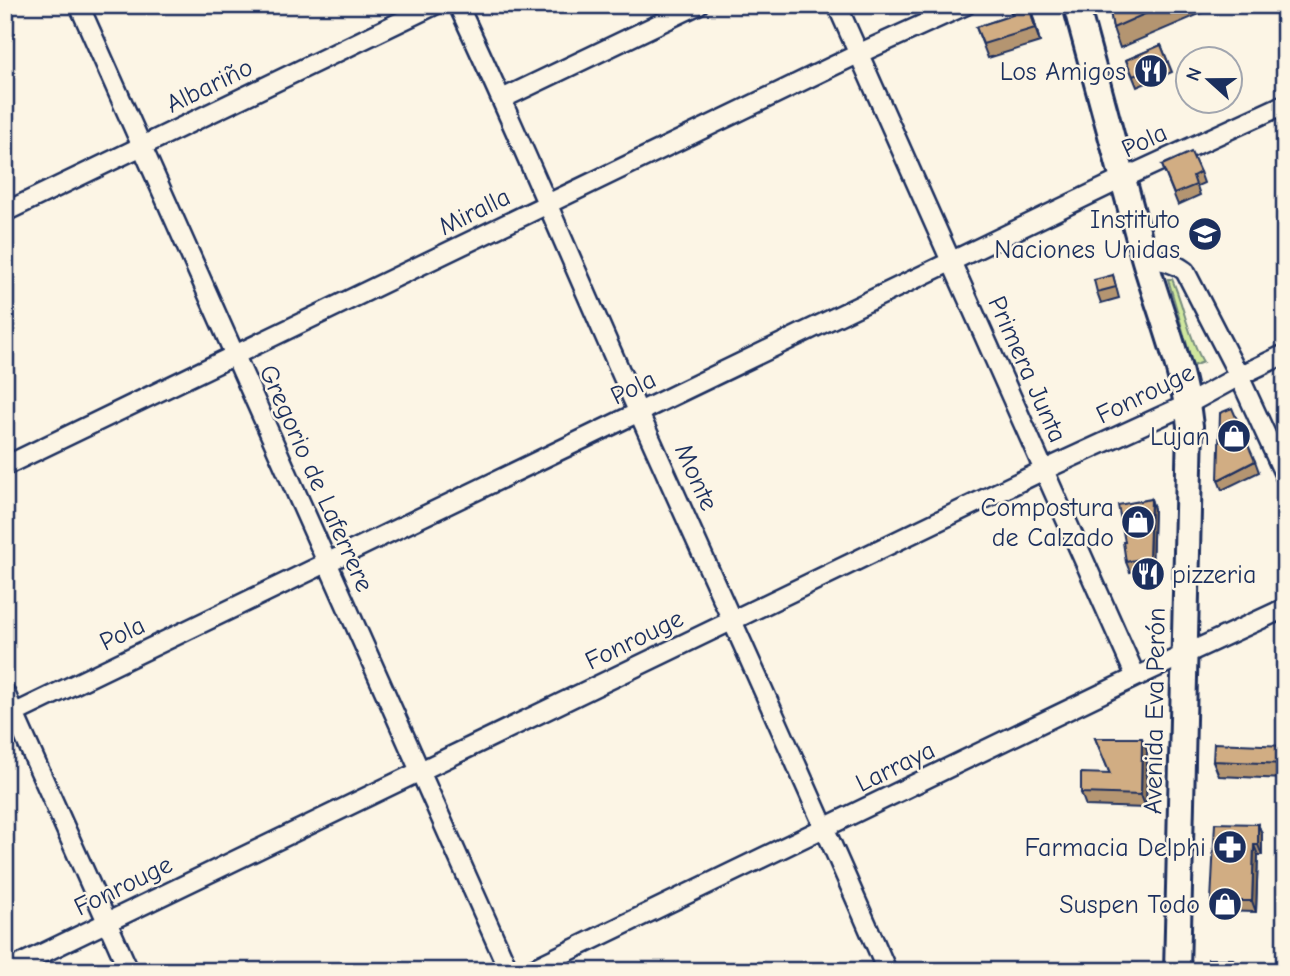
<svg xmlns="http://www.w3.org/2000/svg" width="1290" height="976" font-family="'Comic Neue',sans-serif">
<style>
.green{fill:#d0e89e;stroke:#768c7e;stroke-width:2}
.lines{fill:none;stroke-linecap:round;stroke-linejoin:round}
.minor-casing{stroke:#1b2f5e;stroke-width:23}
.secondary-casing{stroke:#1b2f5e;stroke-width:30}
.minor{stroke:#fcf5e5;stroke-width:18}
.secondary{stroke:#fcf5e5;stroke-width:24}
.wall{fill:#b49571;stroke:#1b2f5e;stroke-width:2}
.shaded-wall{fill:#92795c;stroke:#1b2f5e;stroke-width:2}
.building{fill:#d1ad83;stroke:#1b2f5e;stroke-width:2}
.labels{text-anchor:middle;stroke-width:5;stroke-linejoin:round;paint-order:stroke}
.poi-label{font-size:26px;fill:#1b2f5e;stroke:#fcf5e5;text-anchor:end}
.street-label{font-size:26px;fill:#1b2f5e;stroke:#fcf5e5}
</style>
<rect width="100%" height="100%" fill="#fcf5e5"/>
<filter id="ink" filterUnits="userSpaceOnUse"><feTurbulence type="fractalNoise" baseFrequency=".0143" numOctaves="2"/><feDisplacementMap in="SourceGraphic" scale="14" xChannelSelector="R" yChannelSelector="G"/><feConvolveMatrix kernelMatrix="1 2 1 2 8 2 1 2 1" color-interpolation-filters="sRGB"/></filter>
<g filter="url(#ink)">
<!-- green -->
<path class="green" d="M1168,279H1172C1184,306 1188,336 1203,362L1193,366Z"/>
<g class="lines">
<!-- minor casing -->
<g class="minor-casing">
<path id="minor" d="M79,5L509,971
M458,5C517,130 570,258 626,384C713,579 802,774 887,971
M837,5L1136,677
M502,99L698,5
M5,212L435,5
M1144,258C1160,260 1172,261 1185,271L1239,376L1285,476
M5,466L860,53L966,5
M5,693L129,971
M5,718L1124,178L1285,104
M6,971L1044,470L1188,404L1239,376L1285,354
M528,971L1136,677L1285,608"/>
</g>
<!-- secondary casing -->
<g class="secondary-casing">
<path id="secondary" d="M1076,5C1099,89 1121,173 1144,257C1160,313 1184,369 1190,426L1177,971"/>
</g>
<!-- minor -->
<use href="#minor" class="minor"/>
<!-- secondary -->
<use href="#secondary" class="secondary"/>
</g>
<!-- wall -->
<path class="wall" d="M1007,5H1030L1040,42L988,58L976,27L1012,15Z
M1109,5H1208L1209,10L1120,48L1113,28Z
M1161,45L1172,72L1137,87L1126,60Z
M1162,165L1200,172L1204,183L1197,186L1200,195L1178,205Z
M1113,275L1119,298L1101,303L1097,292Z
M1255,461L1259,472L1222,490L1218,480Z
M1151,499L1154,509L1152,568L1130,572L1126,562L1125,542Z
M1095,738L1147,751L1146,808L1086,806L1081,793L1110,774Z
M1285,746V779L1219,776L1213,761Z
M1258,824L1262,834V855H1258L1256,912L1215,911L1211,901Z"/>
<!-- shaded-wall -->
<path class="shaded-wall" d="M1029,5H1030L1040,42L1035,28Z
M1151,499L1154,509L1152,568L1149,557Z
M1142,738L1147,751L1146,808L1141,795Z
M1258,824L1262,834V855L1258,845Z
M1254,845L1258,855L1256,912L1252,901Z"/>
<!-- building -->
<path class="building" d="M1009,5H1029L1035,28L983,44L976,27L1013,15Z
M1109,5H1165L1113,28Z
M1161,45L1168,62L1133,76L1126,60Z
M1191,152L1200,172L1193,176L1196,185L1174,194L1162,165Z
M1113,275L1116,287L1097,292L1094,280Z
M1232,408L1255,461L1218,480L1220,413Z
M1151,499L1149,557L1126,562L1123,542H1125L1118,505Z
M1095,738H1142L1141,795L1081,793V773L1110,774Z
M1214,743L1285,746V764L1213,761Z
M1215,823L1258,824V845H1254L1252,901H1211Z
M1208,959H1233L1239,971H1208Z
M1137,964L1136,971H1071L1069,965Z"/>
</g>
<!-- icons -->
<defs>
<g id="restaurant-disc" transform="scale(1.75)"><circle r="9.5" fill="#1b2f5e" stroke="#fcf5e5"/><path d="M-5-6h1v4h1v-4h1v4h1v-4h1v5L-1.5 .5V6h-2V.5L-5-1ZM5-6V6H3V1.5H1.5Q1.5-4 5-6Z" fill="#fff"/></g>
<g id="school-disc" transform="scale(1.75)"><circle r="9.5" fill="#1b2f5e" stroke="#fcf5e5"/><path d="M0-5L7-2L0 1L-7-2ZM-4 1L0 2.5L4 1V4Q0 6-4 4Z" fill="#fff"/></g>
<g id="shop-disc" transform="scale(1.75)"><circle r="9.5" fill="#1b2f5e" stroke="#fcf5e5"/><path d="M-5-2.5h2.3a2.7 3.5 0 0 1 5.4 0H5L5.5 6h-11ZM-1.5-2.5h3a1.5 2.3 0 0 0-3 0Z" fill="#fff"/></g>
<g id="pharmacy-disc" transform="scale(1.75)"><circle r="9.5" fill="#1b2f5e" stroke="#fcf5e5"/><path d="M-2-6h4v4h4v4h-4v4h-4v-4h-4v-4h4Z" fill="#fff"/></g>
</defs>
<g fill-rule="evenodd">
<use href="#restaurant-disc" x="1151" y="71"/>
<use href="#school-disc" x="1205" y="234"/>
<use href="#shop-disc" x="1234" y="436"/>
<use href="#shop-disc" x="1138" y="522"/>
<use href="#restaurant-disc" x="1148" y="574"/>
<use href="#pharmacy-disc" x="1230" y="847"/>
<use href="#shop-disc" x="1225" y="904"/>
</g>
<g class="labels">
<!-- poi labels -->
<g class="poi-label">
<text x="1126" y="80">Los Amigos</text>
<text x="1180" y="228">Instituto<tspan x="1180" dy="30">Naciones Unidas</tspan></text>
<text x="1210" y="445">Lujan</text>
<text x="1114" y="516">Compostura<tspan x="1114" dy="30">de Calzado</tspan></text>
<text x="1172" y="583" text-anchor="start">pizzeria</text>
<text x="1206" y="856">Farmacia Delphi</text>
<text x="1200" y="913">Suspen Todo</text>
</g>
<!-- street labels -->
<g class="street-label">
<text transform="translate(209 85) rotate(-26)" y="9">Albariño</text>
<text transform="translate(1144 140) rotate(-25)" y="9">Pola</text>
<text transform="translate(474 211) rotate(-26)" y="9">Miralla</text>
<text transform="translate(1028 369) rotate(66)" y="9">Primera Junta</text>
<text transform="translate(633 387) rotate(-26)" y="9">Pola</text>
<text transform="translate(1145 393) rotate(-26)" y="9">Fonrouge</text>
<text transform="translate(697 477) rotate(66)" y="9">Monte</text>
<text transform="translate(317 478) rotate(66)" y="9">Gregorio de Laferrere</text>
<text transform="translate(122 633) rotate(-26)" y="9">Pola</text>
<text transform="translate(634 639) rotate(-26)" y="9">Fonrouge</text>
<text transform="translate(1154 711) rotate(-89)" y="9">Avenida Eva Perón</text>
<text transform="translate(895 766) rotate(-26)" y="9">Larraya</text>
<text transform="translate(123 885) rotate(-26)" y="9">Fonrouge</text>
</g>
</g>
<!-- margin -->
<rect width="1290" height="976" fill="none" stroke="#fcf5e5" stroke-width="28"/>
<rect x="14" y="14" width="1262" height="948" fill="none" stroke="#1b2f5e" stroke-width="2.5" filter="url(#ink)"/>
<!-- north arrow -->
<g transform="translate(1209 80) rotate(291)"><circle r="33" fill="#fcf5e5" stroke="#a2a6af" stroke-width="2"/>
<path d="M0-5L12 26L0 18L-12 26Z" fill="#1b2f5e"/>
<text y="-10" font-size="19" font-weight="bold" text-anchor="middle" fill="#1b2f5e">N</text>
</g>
</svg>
